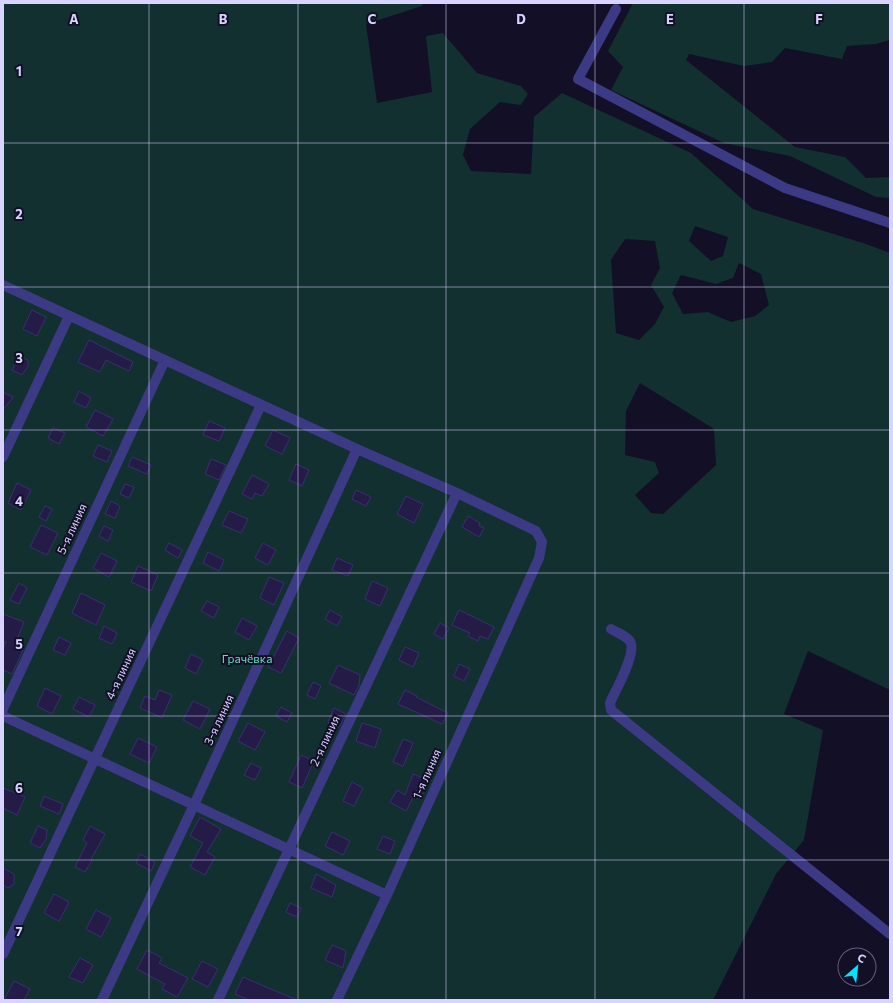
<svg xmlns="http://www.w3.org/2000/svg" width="893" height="1003" font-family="Commissioner,sans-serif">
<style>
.green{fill:#12302f;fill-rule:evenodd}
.building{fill:#241b47;stroke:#3b2d73}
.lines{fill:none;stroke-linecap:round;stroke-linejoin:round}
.minor{stroke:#3d3a85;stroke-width:10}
.grid{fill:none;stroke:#d9d4ff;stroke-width:1;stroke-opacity:0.55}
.labels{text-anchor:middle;stroke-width:4;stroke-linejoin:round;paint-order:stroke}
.street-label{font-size:12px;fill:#d9d4ff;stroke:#130f26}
.park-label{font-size:12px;fill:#5fe0c0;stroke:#130f26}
.grid-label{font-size:13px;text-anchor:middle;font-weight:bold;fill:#d9d4ff;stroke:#130f26;stroke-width:4;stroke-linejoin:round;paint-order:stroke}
</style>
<rect width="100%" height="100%" fill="#130f26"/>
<!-- green -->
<path class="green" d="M3,3H423L422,6L366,24L377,103L432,92L426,36L443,33L477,73L521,86L528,94L521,105L500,102L470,129L463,155L471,171L531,174L534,117L562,93L691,153L753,209L866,244L890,253V690L808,651L784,714L823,730L804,840L776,874L713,1000H3ZM695,226L728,237L723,256L711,261L689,241ZM625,239L655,241L660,268L651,285L664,307L655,324L639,340L616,333L611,260ZM739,263L761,274L769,305L755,316L731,322L708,312L683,314L672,293L681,275L716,284L733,278ZM640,383L714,429L716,465L663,514L651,513L635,495L659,473L655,462L625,455L626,411Z
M633,3H890V40L876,44L847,46L842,59L785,48L772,62L744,66L689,54L686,60L795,147L845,157L866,178L890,177V198L876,197L790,156L724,143L611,90L623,67L608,51Z"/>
<!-- building -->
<path class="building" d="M32,310L46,317L37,336L23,329Z
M89,340L133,362L129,371L106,360L100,372L78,362Z
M16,356L28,360V366L22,375L12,370L16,362Z
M79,391L91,398L86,408L74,402Z
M3,392L13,397L3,410Z
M95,410L113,419L103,436L86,427Z
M209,421L225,428L219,441L203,435Z
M53,428L65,433L59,444L48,438Z
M273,430L290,438L282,454L265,446Z
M98,445L112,451L107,462L93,456Z
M132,457L151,465L147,474L128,466Z
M211,459L226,465L219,480L205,474Z
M296,464L309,470L302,486L289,480Z
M252,475L269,484L262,496L255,493L252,499L242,494Z
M17,483L31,490L21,510L8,503Z
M125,484L134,487L129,498L120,494Z
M356,490L371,497L366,506L352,499Z
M406,496L423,504L414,523L397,514Z
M111,501L120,506L115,518L105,514Z
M45,506L52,509L46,521L39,517Z
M229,511L248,519L241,533L222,525Z
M468,516L480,523L479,526L484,528L479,537L462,527Z
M41,525L58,533L47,555L30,547Z
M104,526L113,530L108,541L99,536Z
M169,543L182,550L178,558L165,550Z
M263,543L276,550L268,565L255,558Z
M208,552L224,560L219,571L203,563Z
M101,553L117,561L109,577L93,568Z
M337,558L353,565L348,576L332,570Z
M138,566L158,575L151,591L131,582Z
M269,577L284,583L274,605L260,598Z
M372,581L388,588L380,606L365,599Z
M19,583L27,588L19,604L10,600Z
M81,593L105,605L96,625L72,613Z
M207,601L219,607L214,618L201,611Z
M330,610L342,617L337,626L325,619Z
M459,610L494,627L488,639L480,636L478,641L468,636L470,633L452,625Z
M3,614L24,622L14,646L23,650L12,674L3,670V649L6,642L3,641Z
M242,618L257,626L249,640L235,632Z
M440,623L449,628L443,639L434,634Z
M104,626L117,633L112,644L99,638Z
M287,631L299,638L281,673L268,667Z
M59,637L71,643L65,655L53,650Z
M405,647L419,653L413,667L399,660Z
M191,654L203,660L196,674L185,668Z
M459,664L470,669L464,681L454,676Z
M338,665L360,675L359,685L354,695L329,683Z
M313,682L321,686L315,699L307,695Z
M45,688L61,696L52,714L37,706Z
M159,690L172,695L162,718L140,708L145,696L155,700Z
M405,690L417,696L416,697L448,713L442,724L398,704Z
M79,697L95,705L89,717L73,709Z
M193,701L210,709L200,729L183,720Z
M281,707L292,713L287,722L276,716Z
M334,708L346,714L339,727L328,722Z
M248,723L265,732L255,750L238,741Z
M362,723L381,729L375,748L356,741Z
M138,738L157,747L149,763L130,754Z
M403,739L413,743L403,766L393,762Z
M301,755L314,761L302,788L289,782Z
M251,763L261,768L255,780L244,775Z
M413,774L428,780L422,794L416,792L406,811L390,802L397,790L405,795Z
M352,782L363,788L354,806L343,801Z
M3,788L25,797L17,815L3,808Z
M44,796L63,804L59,814L40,806Z
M200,817L221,829L207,852L215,857L205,875L190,867L203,843L190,836Z
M38,826L47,830L46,839L40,848L30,843Z
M90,826L105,834L91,859L92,860L85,872L75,867L87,843L83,840Z
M332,832L350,841L343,855L325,846Z
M383,836L395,841L390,854L377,849Z
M140,854L155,862L151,871L136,863Z
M3,868L14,874V884L8,888L3,885Z
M316,874L336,885L332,897L311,888Z
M54,894L69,902L59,921L44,913Z
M290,903L301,908L297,917L286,912Z
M96,910L111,918L101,937L86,929Z
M332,945L346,951L343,968L325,960Z
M147,950L162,958L159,963L188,978L177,997L162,989L165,984L137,969Z
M80,958L93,965L83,983L69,977Z
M202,961L218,969L208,987L192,979Z
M243,977L266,987L297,1000H249L235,994Z
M14,981L30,989L24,1000H4Z"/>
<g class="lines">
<!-- minor -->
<path class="minor" d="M616,9L578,79L785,188L890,223
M3,285L357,449L457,493L536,531L542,542L539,558L387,895L337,1000
M3,457L69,316
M611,629C616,632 624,635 629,640C639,650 615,691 610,703L611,710L890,934
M3,709L165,360
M3,716L387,895
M3,954L261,405
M102,1000L194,805L357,449
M218,1000L457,493"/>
</g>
<!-- grid -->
<path class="grid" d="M149,3V1000M298,3V1000M446,3V1000M595,3V1000M744,3V1000M3,143H890M3,287H890M3,430H890M3,573H890M3,716H890M3,860H890"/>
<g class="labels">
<!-- street labels -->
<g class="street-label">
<text transform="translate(72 529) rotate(-65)" y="4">5-я линия</text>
<text transform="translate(121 674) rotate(-65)" y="4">4-я линия</text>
<text transform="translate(219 720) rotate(-65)" y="4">3-я линия</text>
<text transform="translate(325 741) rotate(-65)" y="4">2-я линия</text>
<text transform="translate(427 774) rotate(-66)" y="4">1-я линия</text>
</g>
<!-- park labels -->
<g class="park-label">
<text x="247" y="663">Грачёвка</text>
</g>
</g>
<g class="grid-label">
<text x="74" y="24">A</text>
<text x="223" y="24">B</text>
<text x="372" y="24">C</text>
<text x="521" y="24">D</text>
<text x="670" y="24">E</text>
<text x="819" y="24">F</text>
<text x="19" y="76">1</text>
<text x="19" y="219">2</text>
<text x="19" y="363">3</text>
<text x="19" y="506">4</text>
<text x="19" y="649">5</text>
<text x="19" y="793">6</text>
<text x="19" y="936">7</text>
</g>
<!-- border -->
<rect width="893" height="1003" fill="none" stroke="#d9d4ff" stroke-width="8"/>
<!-- north arrow -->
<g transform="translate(857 967) rotate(28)"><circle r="19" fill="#130f26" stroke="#625e7d"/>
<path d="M0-3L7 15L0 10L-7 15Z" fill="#00e5ff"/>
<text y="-6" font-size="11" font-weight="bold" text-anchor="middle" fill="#d9d4ff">С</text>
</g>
</svg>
